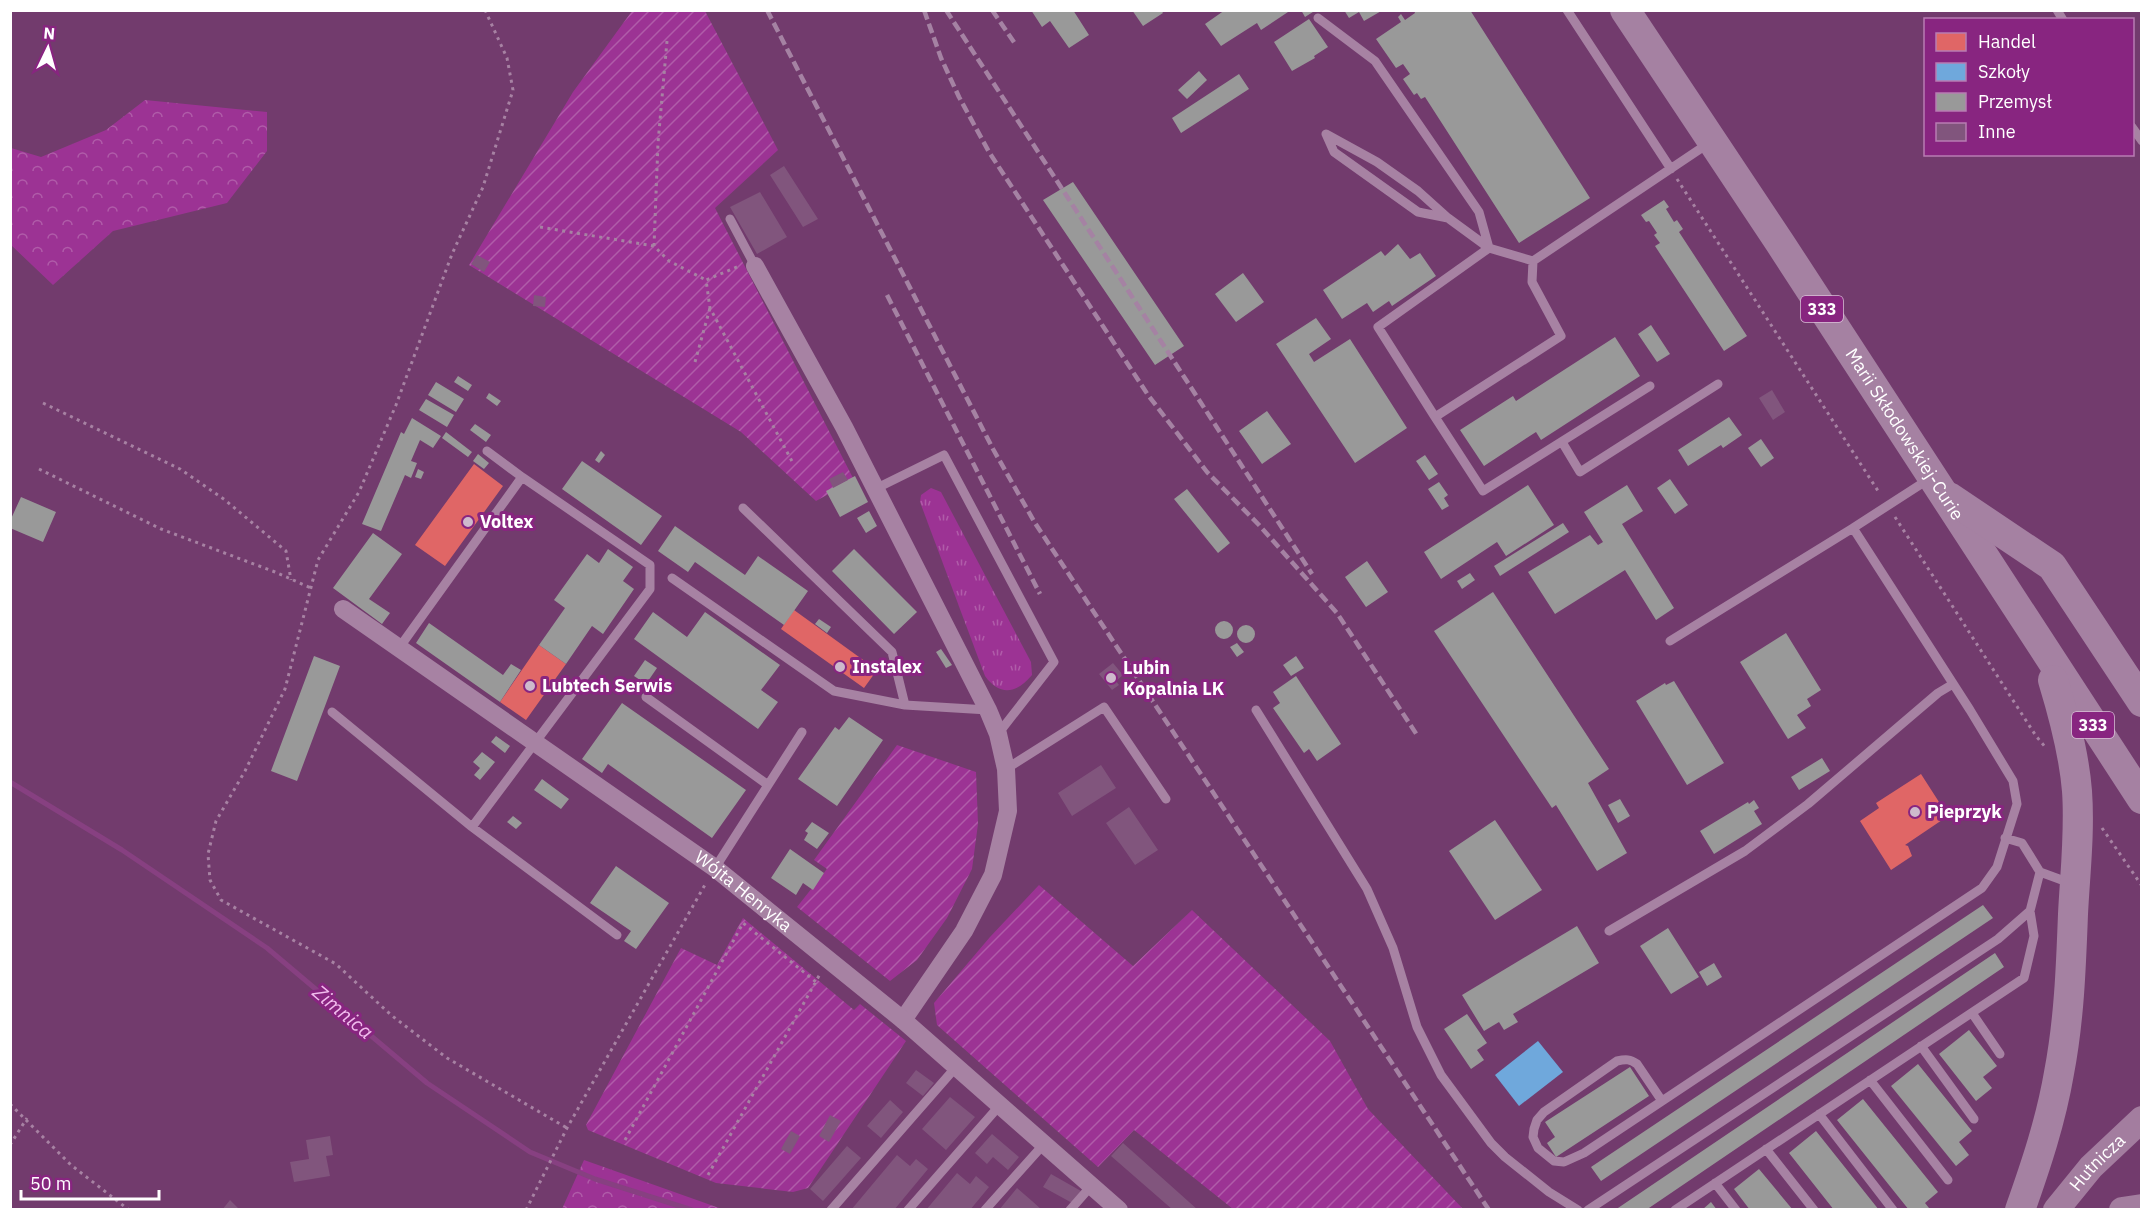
<svg xmlns="http://www.w3.org/2000/svg" width="2152" height="1220" font-family="'IBM Plex Sans',sans-serif">
<style>
.grass{fill:url(#grass-tufts)}
.forest{fill:url(#forest-crowns)}
.garden{fill:url(#garden-furrows)}
.shops{fill:#e06666}
.schools{fill:#6fa8dc}
.industry{fill:#999}
.lines{fill:none;stroke-linecap:round;stroke-linejoin:round}
.stream{stroke:#874081;stroke-width:5}
.building{fill:#81557d}
.path{stroke:#a782a3;stroke-width:3;stroke-dasharray:3 4.5;stroke-linecap:butt}
.service{stroke:#a782a3;stroke-width:9}
.minor{stroke:#a782a3;stroke-width:18}
.secondary{stroke:#a37d9f;stroke-width:26}
.primary{stroke:#a581a2;stroke-width:30}
.rail{stroke:#a582a3;stroke-width:4.5;stroke-dasharray:10 4.5;stroke-linecap:butt}
.poi-dot{fill:#cebacc;stroke:#882580;stroke-width:2}
.labels{text-anchor:middle;stroke-width:6;stroke-linejoin:round;paint-order:stroke}
.shield{fill:#882580;stroke:#dbbed9;stroke-width:1.5}
.shield-label{font-size:16px;font-weight:bold;fill:#fff}
.street-label{font-size:18px;fill:#fff;stroke:#882580}
.poi-label{font-size:18px;font-weight:bold;fill:#fff;stroke:#882580;text-anchor:start}
.water-label{font-size:20px;font-style:italic;fill:#f1bced;stroke:#882580}
</style>
<defs>
<pattern id="grass-tufts" width="24" height="20" patternUnits="userSpaceOnUse" patternTransform="scale(1.5)"><rect width="24" height="20" fill="#9c3394"/><path d="M3 7l-1-3M5 7V3M7 7l1-3M15 17l-1-3M17 17v-4M19 17l1-3" fill="none" stroke="#b05ca9"/></pattern>
<pattern id="forest-crowns" width="20" height="18" patternUnits="userSpaceOnUse" patternTransform="scale(1.5)"><rect width="20" height="18" fill="#9c3394"/><path d="M2 6a3 3 0 1 1 6 0M12 15a3 3 0 1 1 6 0" fill="none" stroke="#b05ca9"/></pattern>
<pattern id="garden-furrows" width="10" height="10" patternUnits="userSpaceOnUse" patternTransform="scale(1.5)"><rect width="10" height="10" fill="#9c3394"/><path d="M-1 1l2-2M0 10L10 0M9 11l2-2" fill="none" stroke="#b05ca9"/></pattern>
</defs>
<rect width="100%" height="100%" fill="#723b6d"/>
<!-- grass -->
<path class="grass" d="M931,488L941,492L1031,662L1032,675C1017,693 1000,697 985,676L920,502L921,495Z"/>
<!-- forest -->
<path class="forest" d="M145,100L267,112V151L227,203L113,231L53,285L11,245V148L41,157L106,130Z
M584,1160L722,1209H562Z"/>
<!-- garden -->
<path class="garden" d="M632,11H705L778,150L715,208L854,480L816,501L741,432L469,265L573,92Z
M897,745L976,772L978,824L972,869L947,918L917,960L890,981L797,907L827,869L814,860Z
M1039,885L1133,966L1192,910L1330,1041L1368,1109L1463,1209H1233L1134,1130L1098,1167L937,1025L934,1003L990,937Z
M743,918L854,1010L860,1004L906,1041L808,1188L793,1192L716,1183L588,1130L586,1125L681,948L717,965Z"/>
<!-- shops -->
<path class="shops" d="M474,464L503,486L445,566L415,545Z
M794,610L877,670L864,688L781,629Z
M539,645L566,664L526,720L500,702Z
M1921,774L1948,816L1905,845L1908,846L1912,856L1891,870L1860,821L1879,808L1876,803Z"/>
<!-- schools -->
<path class="schools" d="M1538,1041L1563,1072L1519,1106L1495,1075Z"/>
<!-- industry -->
<path class="industry" d="M1031,10H1073L1089,35L1069,48L1050,21L1042,27Z
M1132,10H1161L1163,13L1143,26Z
M1225,10H1291L1261,30L1257,23L1221,46L1205,24Z
M1301,10H1316L1305,17Z
M1344,10H1383L1364,21L1359,12L1349,18Z
M1414,10H1470L1590,198L1519,243L1425,97L1421,99L1417,93L1414,95L1403,79L1410,74L1403,64L1396,68L1376,39L1401,22L1398,17L1401,14L1405,20L1415,13Z
M1309,19L1328,47L1314,56L1315,58L1292,71L1274,42Z
M1199,71L1207,80L1187,99L1178,90Z
M1239,74L1249,89L1181,133L1172,118Z
M1073,182L1184,346L1155,365L1043,200Z
M1664,200L1669,207L1666,209L1674,222L1677,220L1683,229L1679,232L1747,336L1724,351L1655,246L1660,243L1654,235L1657,233L1649,221L1646,222L1641,215Z
M1398,244L1410,259L1420,253L1436,276L1392,306L1389,301L1373,312L1367,303L1342,319L1323,290L1381,251L1385,256Z
M1243,273L1264,302L1236,322L1215,294Z
M1316,318L1331,339L1309,354L1314,362L1350,339L1407,428L1355,463L1276,344Z
M1651,325L1670,354L1657,362L1638,334Z
M1615,337L1640,376L1541,440L1536,432L1484,466L1460,430L1513,396L1516,401Z
M458,376L472,385L468,391L454,382Z
M436,382L464,399L456,412L428,395Z
M489,393L501,401L497,406L486,398Z
M426,399L454,415L447,427L419,410Z
M1267,411L1291,444L1262,464L1239,431Z
M1729,417L1742,435L1723,448L1721,445L1688,466L1678,450Z
M412,418L441,436L433,448L420,440L411,461L417,463L411,478L405,475L381,531L362,524L401,432L404,434Z
M475,424L491,435L486,442L470,430Z
M446,432L472,452L468,457L442,438Z
M1761,439L1774,458L1761,467L1748,448Z
M601,451L605,455L599,463L595,460Z
M478,454L489,463L484,469L473,461Z
M1425,455L1438,474L1429,480L1416,461Z
M582,461L662,516L641,545L562,489Z
M418,469L424,472L421,479L415,477Z
M855,476L868,502L840,517L826,491Z
M1670,479L1688,505L1675,514L1657,488Z
M1439,482L1448,495L1444,498L1449,506L1442,510L1428,489Z
M1528,485L1554,525L1506,556L1497,542L1441,579L1424,552Z
M1627,485L1643,511L1622,524L1674,608L1656,620L1625,570L1555,614L1528,572L1590,535L1598,545L1603,542L1584,512Z
M1187,489L1230,543L1218,553L1174,499Z
M21,497L56,512L43,542L10,528V521Z
M869,511L877,526L866,533L857,518Z
M1563,523L1569,532L1500,576L1494,566Z
M675,526L745,575L758,556L808,591L784,625L695,562L688,572L658,551Z
M373,533L402,554L369,599L390,613L382,624L333,588Z
M608,549L633,567L623,581L634,589L603,634L592,626L566,664L539,645L565,608L554,600L587,554L599,563Z
M854,549L917,612L894,634L832,571Z
M1367,561L1388,592L1366,607L1345,577Z
M1470,573L1475,580L1462,589L1457,581Z
M1493,592L1609,769L1588,783L1627,853L1597,871L1556,805L1552,808L1434,631Z
M653,612L687,637L705,612L780,665L761,690L778,702L758,729L634,639Z
M819,619L831,627L827,633L815,624Z
M1215 630a9 9 0 1 1 18 0a9 9 0 1 1-18 0Z
M429,623L503,675L511,664L521,670L500,702L416,643Z
M1237 634a9 9 0 1 1 18 0a9 9 0 1 1-18 0Z
M1786,633L1821,690L1807,699L1811,706L1797,715L1806,728L1788,739L1740,662Z
M1237,643L1244,652L1237,657L1230,647Z
M941,649L952,665L946,668L936,652Z
M314,656L340,666L297,781L271,771Z
M1296,656L1304,668L1291,676L1283,665Z
M645,660L657,668L646,684L634,676Z
M1296,676L1341,744L1317,761L1309,749L1304,753L1273,708L1280,703L1273,692Z
M1674,681L1724,763L1687,785L1636,701L1665,683L1666,685Z
M622,703L746,790L712,838L608,764L602,773L582,759Z
M849,717L883,740L837,806L798,779L835,727L839,730Z
M496,736L510,746L505,753L491,742Z
M482,752L495,762L480,780L474,775L480,768L473,762Z
M1822,758L1830,771L1799,790L1791,777Z
M542,779L569,799L561,809L534,790Z
M1620,799L1630,816L1618,823L1608,805Z
M1754,800L1759,808L1754,811L1762,824L1714,854L1700,831L1748,802L1749,804Z
M513,816L522,823L516,829L507,822Z
M1495,820L1542,890L1495,920L1449,851Z
M812,822L829,833L817,849L804,840L808,833L805,831Z
M790,849L824,873L813,890L803,883L796,895L771,878Z
M616,866L669,903L636,949L624,941L631,931L590,903Z
M1983,905L1993,918L1601,1181L1591,1167Z
M1577,926L1599,963L1513,1014L1518,1022L1504,1030L1499,1022L1484,1031L1462,995Z
M1668,928L1699,977L1671,994L1640,946Z
M1995,953L2004,967L1646,1210H1615Z
M1714,963L1722,977L1707,986L1699,972Z
M1467,1014L1487,1043L1477,1050L1484,1060L1471,1069L1444,1029Z
M1969,1030L1997,1066L1983,1077L1992,1088L1976,1101L1939,1054Z
M1918,1064L1972,1131L1959,1142L1969,1155L1956,1166L1891,1086Z
M1630,1067L1649,1096L1556,1157L1547,1143L1555,1137L1545,1122Z
M1863,1099L1938,1192L1925,1203L1929,1208L1926,1210H1909L1837,1120Z
M1816,1131L1879,1210H1834L1789,1153Z
M1759,1169L1793,1210H1750L1734,1189Z
M1711,1202L1717,1210H1702Z"/>
<g class="lines">
<!-- stream -->
<path class="stream" d="M10,782L122,850L267,948L427,1083L530,1152L595,1179L692,1210"/>
</g>
<!-- building -->
<path class="building" d="M784,166L818,219L803,227L770,175Z
M760,192L787,237L757,254L730,207Z
M477,255L490,262L484,272L471,264Z
M534,295L546,297L545,307L533,306Z
M1772,390L1785,412L1773,420L1759,398Z
M843,472L848,480L833,488L829,479Z
M1113,663L1123,675L1116,681L1119,685L1112,690L1099,674Z
M1101,765L1116,788L1072,816L1058,793Z
M1129,807L1158,850L1135,865L1106,823Z
M916,1070L934,1083L923,1096L906,1083Z
M950,1097L975,1117L946,1150L922,1129Z
M890,1100L903,1112L881,1138L867,1126Z
M830,1115L841,1121L829,1142L819,1136Z
M791,1131L800,1136L790,1154L781,1149Z
M992,1134L1019,1157L1008,1170L993,1157L987,1164L975,1153Z
M330,1136L333,1155L326,1156L330,1176L294,1182L290,1162L309,1159L306,1140Z
M1123,1143L1141,1159L1198,1210H1173L1111,1156Z
M847,1146L861,1158L823,1201L810,1189Z
M897,1155L910,1166L916,1159L928,1169L894,1210H851Z
M957,1173L970,1184L976,1176L989,1187L970,1210H926Z
M1051,1174L1081,1191L1074,1204L1043,1187Z
M1017,1188L1032,1201L1042,1210H999Z
M230,1200L240,1210H222Z"/>
<g class="lines">
<!-- path -->
<path class="path" d="M485,10L507,58L513,90L483,187L452,254L396,405L359,492L318,560L285,689L245,771L216,821L208,854L210,880L221,900L336,964L391,1015L447,1058L567,1128
M667,41L658,143L654,246L669,261L706,280
M1677,179L1880,494
M540,227L654,246
M737,267L706,280L710,308L794,465
M695,362L710,308
M43,403L180,469L225,500L286,551L291,580
M39,469L161,529L275,572L311,588
M1895,517L2036,736L2046,748
M2102,828L2142,886
M10,1104L71,1165L129,1210
M625,1140L743,923L816,982
M10,1145L27,1118
M708,1175L820,974
M526,1210L567,1128L706,883"/>
<!-- service -->
<path class="service" d="M1567,10L1671,169
M2057,10L2063,20
M1318,18L1375,61L1479,212L1489,248L1378,327L1435,417
M2132,127L2142,141
M1448,218L1418,191L1377,162L1326,134L1334,152L1418,212L1448,218L1489,248L1533,261
M730,219L755,266
M1650,386L1483,491L1435,417L1561,336L1532,282L1533,261L1709,143
M1562,442L1580,472L1718,384
M875,489L944,455L1054,662L998,734
M743,508L892,652L905,705
M672,578L834,691L905,705L988,710
M1670,641L1853,528
M399,648L522,477L487,451
M646,697L768,785
M1256,710L1367,889L1393,948L1417,1027L1441,1075L1491,1143L1505,1157L1549,1192L1578,1210
M332,712L472,827L617,935
M1006,769L1104,707L1166,799
M472,827L650,589V565L522,477
M2005,838L2022,843L2040,872L2070,883
M715,868L802,732
M1609,931L1745,851L1808,804L1938,693L1953,684
M1972,1013L2000,1054
M1921,1046L1974,1119
M1870,1080L1948,1180
M1662,1101L1637,1064C1630,1059 1626,1059 1617,1061L1544,1112L1537,1120L1534,1129L1533,1137L1538,1148L1554,1161L1564,1162L1584,1153L1982,888L1997,867L2017,804L2013,781L1970,710L1853,528L1929,479
M1819,1114L1893,1210
M1766,1149L1814,1210
M1715,1183L1736,1210
M831,1210L956,1067
M908,1210L1000,1105
M985,1210L1044,1144
M1070,1210L1092,1185
M1588,1210L1998,939L2030,911L2040,872
M1675,1210L2024,978L2034,936L2030,911"/>
<!-- minor -->
<g class="minor">
<path d="M755,266L844,427L988,710L998,734L1006,769L1008,811L993,875L964,931L903,1020"/>
<path id="s1" d="M343,609L715,868L903,1020L1119,1210"/>
</g>
<!-- secondary -->
<g class="secondary">
<path id="s2" d="M2056,1210L2091,1167L2142,1119"/>
<path d="M2122,1210L2142,1207"/>
</g>
<!-- primary -->
<g class="primary">
<path id="s3" d="M1625,10L1780,243L2142,799"/>
<path d="M1949,497L2052,566L2142,702"/>
<path d="M2020,1210C2036,1165 2051,1120 2059,1073C2069,1021 2071,968 2073,914C2075,874 2080,832 2077,791C2074,753 2064,716 2053,680"/>
</g>
<!-- rail -->
<path class="rail" d="M767,10L993,449L1035,523L1489,1210
M924,10L941,58L959,97L989,152L1148,395L1207,472L1259,525L1337,613L1417,735
M946,10L1312,574
M992,10L1016,45
M887,295L1040,594"/>
</g>
<!-- markers -->
<g class="poi-dot">
<circle cx="468" cy="522" r="6"/>
<circle cx="840" cy="667" r="6"/>
<circle cx="1111" cy="678" r="6"/>
<circle cx="530" cy="686" r="6"/>
<circle cx="1915" cy="812" r="6"/>
</g>
<g class="labels">
<!-- shield labels -->
<g class="shield">
<rect x="1801" y="296" width="42" height="26" rx="4.5"/>
<rect x="2072" y="712" width="42" height="26" rx="4.5"/>
</g>
<g class="shield-label">
<text x="1822" y="315">333</text>
<text x="2093" y="731">333</text>
</g>
<!-- street labels -->
<g class="street-label">
<text dy="6" stroke="none"><textPath href="#s3" startOffset="508">Marii Skłodowskiej-Curie</textPath></text>
<text dy="6" stroke="none"><textPath href="#s1" startOffset="490">Wójta Henryka</textPath></text>
<text dy="6" stroke="none"><textPath href="#s2" startOffset="63">Hutnicza</textPath></text>
</g>
<!-- poi labels -->
<g class="poi-label">
<text x="480" y="528">Voltex</text>
<text x="852" y="673">Instalex</text>
<text x="1123" y="674">Lubin<tspan x="1123" dy="21">Kopalnia LK</tspan></text>
<text x="542" y="692">Lubtech Serwis</text>
<text x="1927" y="818">Pieprzyk</text>
</g>
<!-- water labels -->
<g class="water-label">
<text transform="translate(343 1012) rotate(40)" y="7">Zimnica</text>
</g>
</g>
<!-- border -->
<rect width="2152" height="1220" fill="none" stroke="#ffffff" stroke-width="24"/>
<!-- legend -->
<rect x="1924" y="18" width="210" height="138" fill="#882580" stroke="#b87cb3" stroke-width="1.5"/>
<rect x="1936" y="33" width="30" height="18" fill="#e06666" stroke="#b87cb3" stroke-width="1.5"/>
<text x="1978" y="48" font-size="18" fill="#ffffff">Handel</text>
<rect x="1936" y="63" width="30" height="18" fill="#6fa8dc" stroke="#b87cb3" stroke-width="1.5"/>
<text x="1978" y="78" font-size="18" fill="#ffffff">Szkoły</text>
<rect x="1936" y="93" width="30" height="18" fill="#999999" stroke="#b87cb3" stroke-width="1.5"/>
<text x="1978" y="108" font-size="18" fill="#ffffff">Przemysł</text>
<rect x="1936" y="123" width="30" height="18" fill="#81557d" stroke="#b87cb3" stroke-width="1.5"/>
<text x="1978" y="138" font-size="18" fill="#ffffff">Inne</text>
<!-- north arrow -->
<g transform="translate(48 48) rotate(5)" stroke="#882580" stroke-width="4.5" paint-order="stroke">
<path d="M0-4.5L10 22L0 15L-10 22Z" fill="#ffffff"/>
<text y="-9" font-size="16" font-weight="bold" text-anchor="middle" fill="#ffffff">N</text>
</g>
<!-- scale -->
<path d="M21 1190v9h138v-9" fill="none" stroke="#ffffff" stroke-width="3"/>
<text x="30" y="1190" font-size="18" fill="#ffffff" stroke="#882580" stroke-width="4.5" paint-order="stroke">50 m</text>
</svg>
